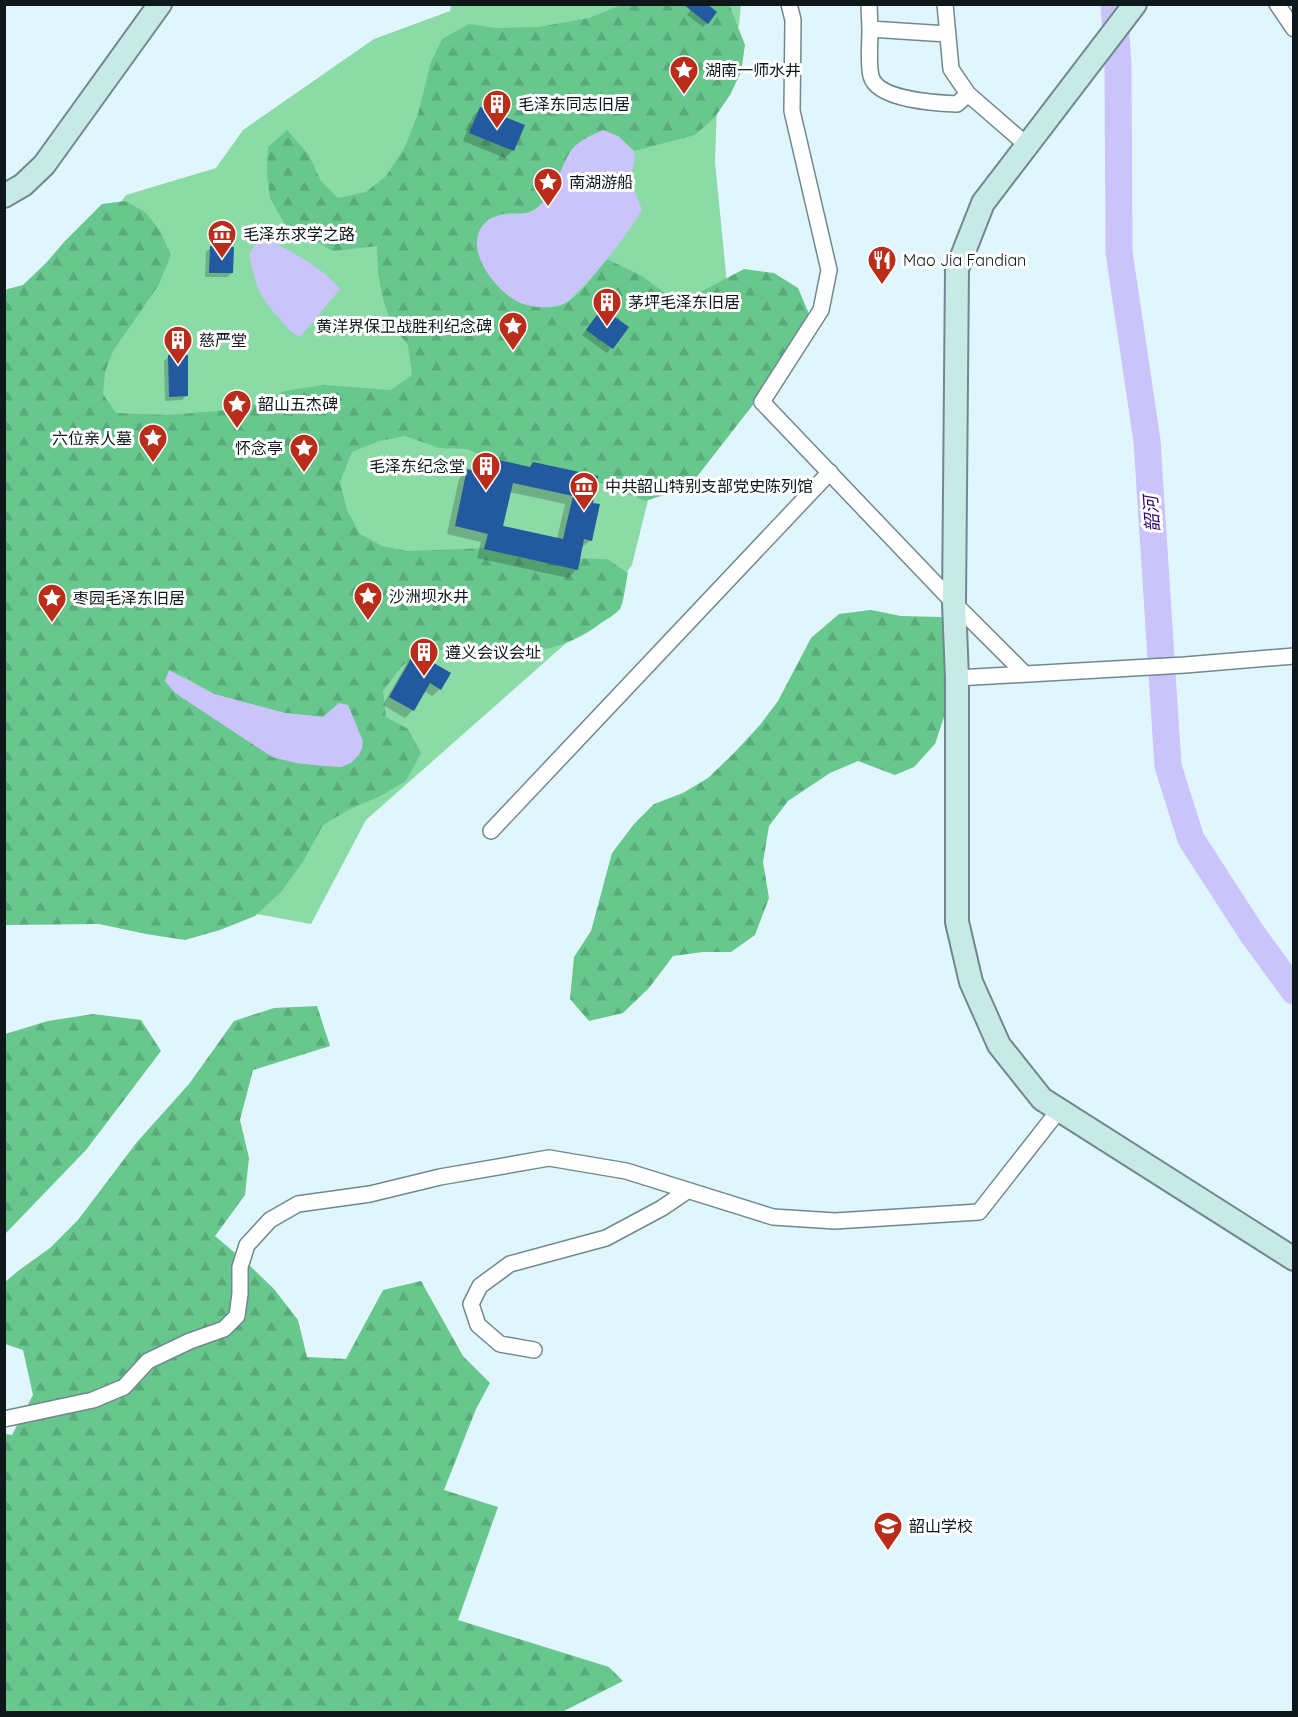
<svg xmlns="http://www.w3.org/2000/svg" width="1298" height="1717" font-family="Quicksand,'Noto Sans SC',sans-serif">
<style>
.green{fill:#8bdba7}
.forest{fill:url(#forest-firs);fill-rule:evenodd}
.water{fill:#cac4fa}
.shadow{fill:#0003;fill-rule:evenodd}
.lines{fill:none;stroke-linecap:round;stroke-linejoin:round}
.river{stroke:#cac4fa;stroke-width:27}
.building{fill:#23599f;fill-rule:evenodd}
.minor-casing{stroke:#708890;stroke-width:18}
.secondary-casing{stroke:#708890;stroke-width:26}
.minor{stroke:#fff;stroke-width:15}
.secondary{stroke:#c8eae7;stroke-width:22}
.labels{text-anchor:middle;stroke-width:6;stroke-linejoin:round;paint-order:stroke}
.poi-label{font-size:16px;fill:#0e171a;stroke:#fff;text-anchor:start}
.water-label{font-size:18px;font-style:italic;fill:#2f0670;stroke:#fff}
</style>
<defs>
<pattern id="forest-firs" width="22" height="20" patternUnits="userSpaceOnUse" patternTransform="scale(1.5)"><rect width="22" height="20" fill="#67c78c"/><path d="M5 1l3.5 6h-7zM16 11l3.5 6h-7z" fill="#58aa78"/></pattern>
</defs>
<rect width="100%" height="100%" fill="#e1f5fd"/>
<!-- green -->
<path class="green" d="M451,5H741L739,25L718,77L715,162L727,284L650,492L632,565L590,622L366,820L311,924L225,908L5,364L126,195L216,168L243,130L374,39L450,11Z"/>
<!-- forest -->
<path class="forest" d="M729,4L745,45L741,72L730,95L715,117L695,135L634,151L618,136L572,149C563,169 550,207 527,213C523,214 517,213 513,213C500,213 489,218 481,228C487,246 491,268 499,286C509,304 549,314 566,303C581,294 596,272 607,259L642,276L666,294L693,296L744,269L774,273L798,288L809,314L791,351L769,384L689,487L645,501L598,482L571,474L515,469L467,449L439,448L405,436L379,441L352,452L340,482L347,510L360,534L382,546L407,551L491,548L553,558L607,559L628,573C626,581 624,602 620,609C616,614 607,619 601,623C554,660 486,660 430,648L402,666L383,691L386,717L408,729L421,753L406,781L380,796L350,809L323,825L304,860L281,892L255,916L220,930L185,940L146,934L99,924L5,925L4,290L23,285L46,263L65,241L102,204L126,201L146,213L160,231L171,255L158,286L113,351L105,372L103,394L116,413L168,415L219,411L241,408L263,402L284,391L324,385L391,390L412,375L408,345L391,324L383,299L378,273L377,246L333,251L284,223L270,198L267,173L268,147L287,130L309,155L321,181L338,198L366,192L386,176L404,149L418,114L431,62L442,39L469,24L495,28L539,27L589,18L621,5ZM178,673L214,694L285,713L323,717L339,703L341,767L296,763Z
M871,610L901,616L941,617L948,630L945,714L935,744L914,767L895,775L858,761L830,773L788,801L769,826L763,862L769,898L755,935L731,952H703L673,956L649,988L623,1013L589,1021L570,999L574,957L591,931L612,853L634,824L654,804L683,793L708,778L734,753L760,725L778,701L811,638L839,614Z
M317,1006L330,1046L253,1070L240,1120L249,1158L245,1195L215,1236L247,1263L274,1289L298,1320L307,1357L346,1359L383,1290L421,1281L463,1356L490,1383L476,1409L444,1490L498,1507L458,1620L609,1667L623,1681L562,1712H5V1434L12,1435L33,1395L23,1350L5,1344L4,1283L18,1271L50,1248L78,1220L137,1142L189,1084L234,1021L274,1008Z
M93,1014L141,1020L161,1051L86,1150L5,1234V1034L48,1021Z"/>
<!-- water -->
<path class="water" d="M603,130L618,136L634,151L635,160L630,179L642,210C623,240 602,268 577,292C573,296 568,302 563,304C552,308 534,308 523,304C499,295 465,254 481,228C491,211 509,216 526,213C531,213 540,206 544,201C558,186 561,164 572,149C580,140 592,135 603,130Z
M259,238H266C291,252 321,266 340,289L300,337C291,333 286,326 279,318C257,293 256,286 249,254Z
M169,670L214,694L285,713L323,717L339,703L348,705L363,741L362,748L359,755L351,763L341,767L324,766L296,763L272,757L175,693L165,681Z"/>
<!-- shadow -->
<path class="shadow" d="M695,4L707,23L703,27L687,15Z
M480,109L513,150L505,158L463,141L473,116Z
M211,248L232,273L227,277H205L206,252Z
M598,314L627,327L607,353L582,335Z
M169,356L186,396L182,400L165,401L164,361Z
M496,461L529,468L591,504V540L581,548L577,569L568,578L477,558L481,542L447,534L459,479L468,471L486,474L487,469ZM509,492L565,504L557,539L501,527Z
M415,654L440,689L432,696L424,691L413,710L405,718L383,705L408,661Z"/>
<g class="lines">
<!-- river -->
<path class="river" d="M1114,4L1118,65L1119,252L1147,441L1168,766L1191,839L1251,932L1294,991"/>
</g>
<!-- building -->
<path class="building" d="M683,4H707L717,12L708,24Z
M480,107L525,125L514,151L469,133Z
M210,246L234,247L233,273H209Z
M602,308L629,327L613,349L586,330Z
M168,355H188V396L169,397Z
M495,459L530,467L533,462L598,476L593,503L600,504L592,541L584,539L578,570L484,549L488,534L455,526L467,469L492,474ZM513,483L573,496L563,539L503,526Z
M415,652L451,673L441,690L430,683L414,711L389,697Z"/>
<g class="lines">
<!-- minor casing -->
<g class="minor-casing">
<path id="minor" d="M789,4L793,20L792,111L829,270L821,310L762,402L954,603L1025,674
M869,4L870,29L947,34
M945,4L951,69L968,94L1028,146
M1277,4L1294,29
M870,29C870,42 868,64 871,76C877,100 936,103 957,104L968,94
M957,678L1185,665L1294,656
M491,831L830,472
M534,1350L500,1344L478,1325L471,1304L480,1286L510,1264L606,1238L662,1208L687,1191
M4,1419L93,1400L124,1387L148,1361L190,1341L224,1329L237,1316L240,1294V1267L247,1245L270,1220L298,1204L370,1194L440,1177L549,1158L626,1171L773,1217L835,1221L979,1212L1059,1110"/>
</g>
<!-- secondary casing -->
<g class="secondary-casing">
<path id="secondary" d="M1135,4L983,203L957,269L954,603L957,678V922L971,982L999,1045L1042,1099L1294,1259
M4,196L23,185L44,165L160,4"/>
</g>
<!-- minor -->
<use href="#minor" class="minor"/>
<!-- secondary -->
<use href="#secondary" class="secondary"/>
</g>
<!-- icons -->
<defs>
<g id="sight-pin" transform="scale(1.5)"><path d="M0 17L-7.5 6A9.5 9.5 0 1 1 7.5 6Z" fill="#b92d1a" stroke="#fff"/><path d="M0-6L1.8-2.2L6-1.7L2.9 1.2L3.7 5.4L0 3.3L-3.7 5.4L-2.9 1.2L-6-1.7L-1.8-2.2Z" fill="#fff"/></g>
<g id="building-pin" transform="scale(1.5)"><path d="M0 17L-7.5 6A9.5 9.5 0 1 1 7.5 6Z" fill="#b92d1a" stroke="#fff"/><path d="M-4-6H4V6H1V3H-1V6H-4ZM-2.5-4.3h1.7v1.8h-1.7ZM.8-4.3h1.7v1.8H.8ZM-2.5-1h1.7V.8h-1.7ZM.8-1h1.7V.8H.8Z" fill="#fff"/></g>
<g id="museum-pin" transform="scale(1.5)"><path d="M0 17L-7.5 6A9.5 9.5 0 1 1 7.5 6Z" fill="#b92d1a" stroke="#fff"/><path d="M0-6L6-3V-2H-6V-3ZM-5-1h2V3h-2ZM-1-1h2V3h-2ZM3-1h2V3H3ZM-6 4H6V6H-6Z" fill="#fff"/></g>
<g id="restaurant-pin" transform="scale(1.5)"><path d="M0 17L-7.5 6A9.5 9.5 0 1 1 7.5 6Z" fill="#b92d1a" stroke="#fff"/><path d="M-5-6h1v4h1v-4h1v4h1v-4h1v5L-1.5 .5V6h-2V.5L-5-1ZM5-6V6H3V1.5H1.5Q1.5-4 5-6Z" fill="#fff"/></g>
<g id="school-pin" transform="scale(1.5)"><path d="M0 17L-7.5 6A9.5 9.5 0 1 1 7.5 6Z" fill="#b92d1a" stroke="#fff"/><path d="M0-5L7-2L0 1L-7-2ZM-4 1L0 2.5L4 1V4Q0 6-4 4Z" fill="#fff"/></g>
</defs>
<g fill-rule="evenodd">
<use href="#sight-pin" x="684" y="70"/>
<use href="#building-pin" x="497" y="104"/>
<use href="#sight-pin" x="548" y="182"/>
<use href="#museum-pin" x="222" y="234"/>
<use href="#restaurant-pin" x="882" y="260"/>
<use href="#building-pin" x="607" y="302"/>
<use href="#sight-pin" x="513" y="326"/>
<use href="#building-pin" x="178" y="340"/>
<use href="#sight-pin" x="237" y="404"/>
<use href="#sight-pin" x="153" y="438"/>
<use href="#sight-pin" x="304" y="448"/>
<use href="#building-pin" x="486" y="466"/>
<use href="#museum-pin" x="584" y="486"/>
<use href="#sight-pin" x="368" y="596"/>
<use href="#sight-pin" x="52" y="598"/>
<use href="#building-pin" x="424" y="652"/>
<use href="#school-pin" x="888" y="1526"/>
</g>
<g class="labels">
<!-- poi labels -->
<g class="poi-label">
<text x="705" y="76">湖南一师水井</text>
<text x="518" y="110">毛泽东同志旧居</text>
<text x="569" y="188">南湖游船</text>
<text x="243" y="240">毛泽东求学之路</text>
<text x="903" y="266">Mao Jia Fandian</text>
<text x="628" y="308">茅坪毛泽东旧居</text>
<text x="492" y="332" text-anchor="end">黄洋界保卫战胜利纪念碑</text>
<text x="199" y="346">慈严堂</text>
<text x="258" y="410">韶山五杰碑</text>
<text x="132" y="444" text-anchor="end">六位亲人墓</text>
<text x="283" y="454" text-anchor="end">怀念亭</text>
<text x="465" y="472" text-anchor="end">毛泽东纪念堂</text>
<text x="605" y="492">中共韶山特别支部党史陈列馆</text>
<text x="389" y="602">沙洲坝水井</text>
<text x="73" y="604">枣园毛泽东旧居</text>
<text x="445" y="658">遵义会议会址</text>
<text x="909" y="1532">韶山学校</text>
</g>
<!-- water labels -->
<g class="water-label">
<text transform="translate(1152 514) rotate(-94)" y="6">韶河</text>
</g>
</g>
<!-- border -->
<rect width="1298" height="1717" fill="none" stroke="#0e171a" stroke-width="12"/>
</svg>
